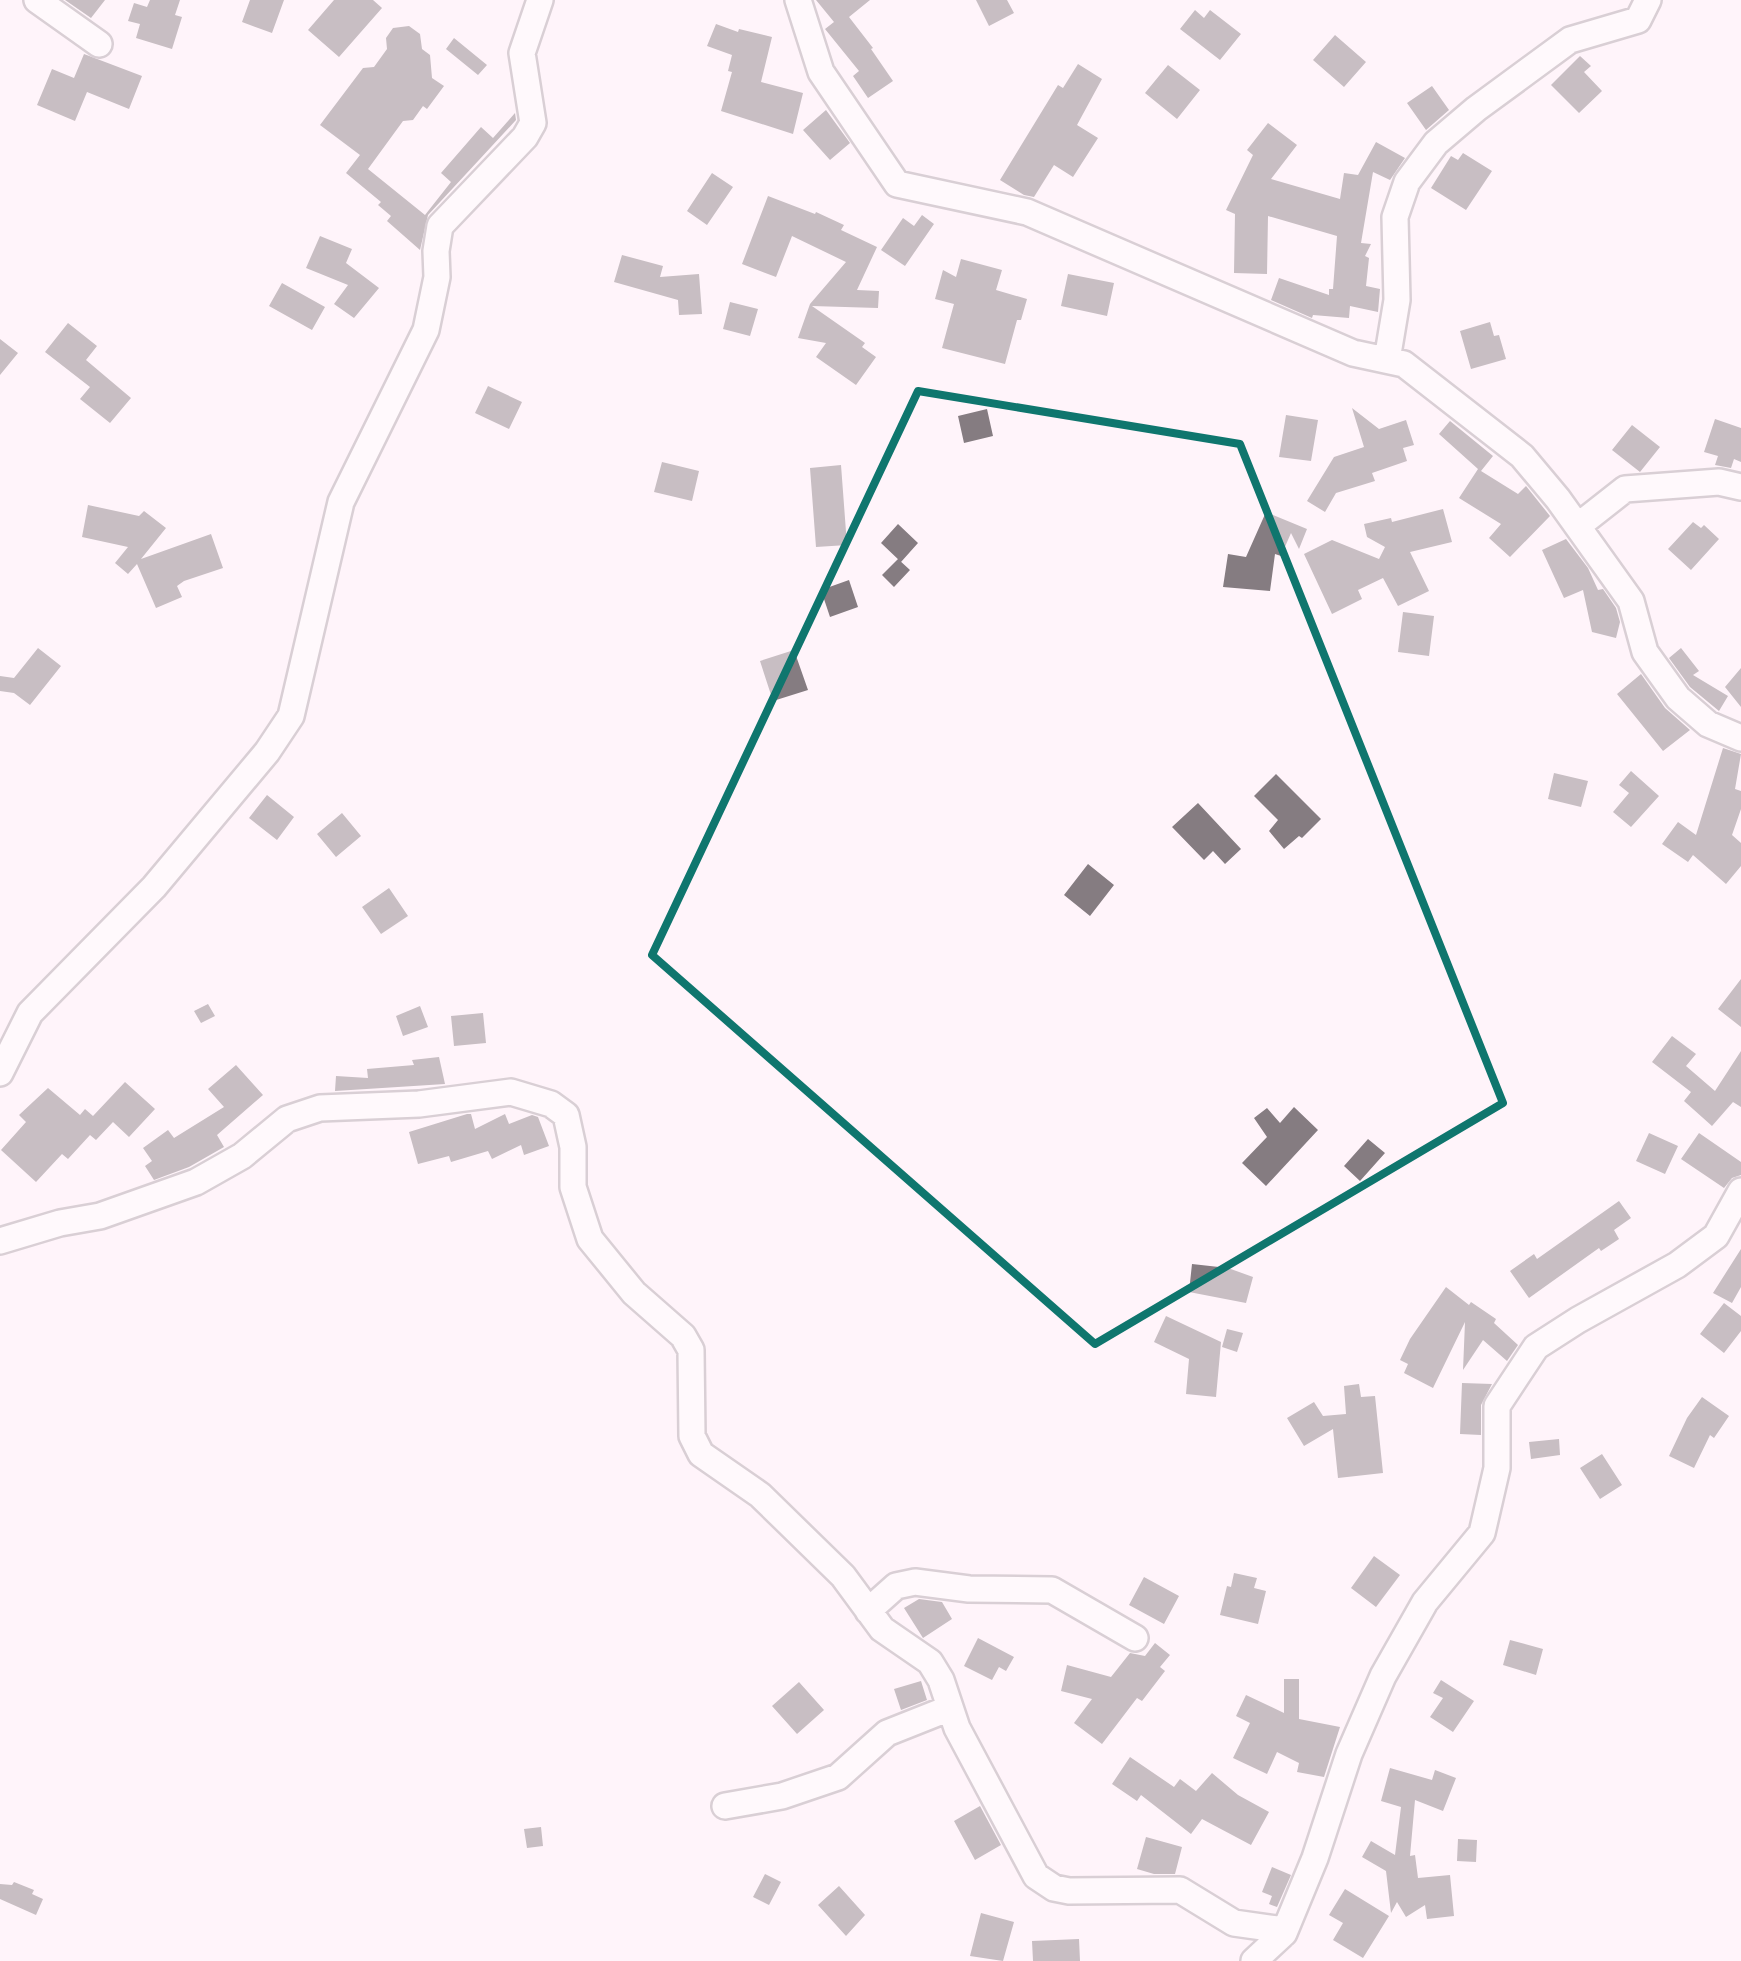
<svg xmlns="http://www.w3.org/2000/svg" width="1741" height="1961" font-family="'Times New Roman',serif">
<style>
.building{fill:#857c81}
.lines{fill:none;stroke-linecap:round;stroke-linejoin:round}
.minor-casing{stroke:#aca3a8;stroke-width:30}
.minor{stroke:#fff;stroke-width:25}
.marked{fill:none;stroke:#0f766e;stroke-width:8;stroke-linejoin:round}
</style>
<rect width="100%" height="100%" fill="#fff4fa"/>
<!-- building -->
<path class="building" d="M65,0H105L91,18Z
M150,0H180L175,15L182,17L172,49L136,38L140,24L128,21L134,3L147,7Z
M250,0H284L272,33L242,22Z
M334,0H373L382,8L339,57L308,30Z
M816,0H870L849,17L873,48L871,49L893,81L868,98L853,76L859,71L825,29L834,22Z
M976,0H1007L1014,13L989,26Z
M1195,10L1204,18L1210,10L1241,34L1220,60L1180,29Z
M716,24L738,32L739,29L772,37L761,82L803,93L793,134L721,111L732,72L728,71L732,55L707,46Z
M409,26L420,34L422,49L430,55L432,78L444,86L427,109L423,106L413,120L403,121L368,169L425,215L451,182L441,173L481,127L493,138L515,113L516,120L428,215L420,250L387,221L391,216L378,205L381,202L346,173L360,155L320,125L363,68L374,67L387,49L386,38L393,28Z
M1335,35L1366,62L1344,87L1313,60Z
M454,38L487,65L478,75L446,49Z
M84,54L142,76L129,109L87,92L75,121L37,105L52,69L74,78Z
M1580,56L1591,66L1584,72L1602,91L1579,113L1551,85Z
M1078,64L1102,79L1077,125L1098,138L1073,177L1054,165L1034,197L1024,195L1000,180L1058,85L1063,88Z
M1168,65L1200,90L1177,119L1145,93Z
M1432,86L1449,110L1426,130L1407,103Z
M826,110L850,143L830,160L803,130Z
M1268,123L1297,145L1271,179L1340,199L1344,173L1358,175L1376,142L1405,158L1390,180L1373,172L1361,243L1371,244L1365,256L1369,258L1366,286L1380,289L1378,312L1350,306L1349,318L1313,315L1312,318L1271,300L1279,278L1329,295V289H1333L1337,236L1268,216L1267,274L1234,273L1235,214L1226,210L1253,155L1247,150Z
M1463,153L1492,171L1466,210L1431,188L1451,156L1458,160Z
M712,173L733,187L707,225L687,211Z
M768,196L815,214L816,212L844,225L841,230L877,247L857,290L879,291L878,308L812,306L865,343L862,347L876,357L856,385L816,357L826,343L798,338L810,304L846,262L792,236L776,277L742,264Z
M922,215L934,224L905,266L881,250L903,218L914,226Z
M320,236L352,249L346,263L379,288L354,318L334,304L348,285L306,268Z
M622,255L663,266L660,277L699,274L702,314L679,315L678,300L614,282Z
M961,259L1002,270L996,290L1027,299L1021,320H1017L1005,364L942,348L954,304L935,299L943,270L956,277Z
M1068,274L1114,283L1107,316L1061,306Z
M282,283L325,307L312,330L269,306Z
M730,302L758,309L750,336L723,329Z
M1490,322L1494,336L1499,335L1506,359L1471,369L1460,331Z
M68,323L97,346L86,360L131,398L110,423L80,399L90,387L45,352Z
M0,339L18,353L0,375Z
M488,386L522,402L509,429L475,413Z
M1352,408L1379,429L1406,420L1414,445L1403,448L1407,461L1372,473L1375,481L1336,493L1325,512L1307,501L1334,457L1364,447Z
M987,409L993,436L964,443L958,416Z
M1286,415L1318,420L1311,461L1279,457Z
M1715,419L1741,428V462L1734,459L1731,468L1715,465L1718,456L1704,452Z
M1450,421L1493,456L1481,471L1518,494L1526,486L1550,516L1510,557L1489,538L1501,524L1459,498L1478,469L1439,434Z
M1632,425L1660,447L1640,472L1612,450Z
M662,462L699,471L692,501L654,492Z
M841,465L847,545L816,547L810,468Z
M88,505L139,516L144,511L166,528L141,559L211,534L223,568L184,581L177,586L182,597L156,608L137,564L128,574L115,563L128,547L82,537Z
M1443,509L1452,542L1410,552L1429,591L1398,606L1383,578L1358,590L1362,599L1332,614L1304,554L1332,540L1379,559L1385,547L1367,537L1364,524L1391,518L1392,522Z
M1266,512L1307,529L1299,549L1291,533L1281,556L1275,554L1270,591L1223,587L1228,554L1246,557Z
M1693,522L1701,528L1704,525L1719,539L1691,570L1668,549Z
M898,524L918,543L901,562L881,543Z
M1566,539L1588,568L1598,590L1603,589L1616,608L1620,622L1616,638L1592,632L1583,590L1564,598L1542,550Z
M898,559L910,570L894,587L882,575Z
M849,580L858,607L830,617L821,590Z
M1403,612L1434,616L1429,656L1398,652Z
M38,648L61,666L30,705L14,693L0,691V676L14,678Z
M1681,648L1699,671L1693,675L1728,696L1719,711L1690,687L1669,658Z
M794,650L808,690L773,701L760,661Z
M1741,668V707L1725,687Z
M1641,674L1665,708L1690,730L1663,751L1617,694Z
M1723,748L1741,754L1735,789L1741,791V809L1732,835L1741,843V866L1726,884L1693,855L1688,862L1662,844L1678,822L1696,835Z
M1631,771L1659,796L1631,827L1613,812L1629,793L1619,785Z
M1554,773L1588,781L1581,807L1548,799Z
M1276,774L1321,819L1302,838L1299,836L1284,849L1269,831L1278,820L1254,796Z
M267,795L294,817L277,840L249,818Z
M1198,803L1241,849L1225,864L1213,851L1204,860L1172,827Z
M342,813L361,836L336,857L317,834Z
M1088,864L1114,885L1090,916L1064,895Z
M389,888L408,916L381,934L362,907Z
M1741,979V1027L1718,1009Z
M208,1004L215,1016L201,1023L194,1011Z
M420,1006L428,1027L403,1036L396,1016Z
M483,1013L486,1043L454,1046L451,1016Z
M1672,1036L1696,1054L1686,1066L1715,1091L1741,1051V1107L1733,1102L1712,1126L1684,1101L1691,1092L1652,1062Z
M439,1057L445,1084L335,1091L336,1076L368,1078L367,1069L414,1065L412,1060Z
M236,1065L263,1095L217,1135L224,1147L189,1167L154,1180L145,1166L152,1161L143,1148L168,1130L174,1138L224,1107L208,1089Z
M125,1082L155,1109L129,1137L113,1122L96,1140L90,1135L68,1159L62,1154L36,1182L1,1150L26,1122L19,1115L48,1088L80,1115L85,1109L93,1116Z
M1294,1107L1318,1130L1266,1186L1242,1163L1267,1137L1254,1118L1267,1108L1280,1123Z
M467,1114H471L475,1129L505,1114L509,1124L532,1115L538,1117L549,1146L524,1155L521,1145L492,1159L488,1151L451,1162L449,1156L418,1164L409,1132Z
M1649,1133L1678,1146L1665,1174L1636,1161Z
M1699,1133L1741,1162V1175L1732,1178L1724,1188L1681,1159Z
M1368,1139L1385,1153L1360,1181L1344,1166Z
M1619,1201L1631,1218L1614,1230L1619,1239L1601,1251L1599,1248L1529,1298L1510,1271L1534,1254L1537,1259Z
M1741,1249V1287L1732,1303L1713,1293Z
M1192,1264L1228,1268L1253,1277L1246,1303L1189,1292Z
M1446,1287L1469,1305L1471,1302L1496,1319L1494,1323L1518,1345L1507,1361L1483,1340L1463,1370L1465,1322L1433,1388L1404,1373L1408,1364L1400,1360L1410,1339Z
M1724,1303L1741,1316V1331L1724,1353L1700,1334Z
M1166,1316L1221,1342L1216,1397L1186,1394L1189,1359L1154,1342Z
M1227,1329L1243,1333L1237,1352L1222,1347Z
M1462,1383L1492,1384L1481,1405V1435L1460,1434Z
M1359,1384L1361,1397L1375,1396L1383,1473L1338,1478L1333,1429L1304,1446L1287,1418L1314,1402L1323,1416L1346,1414L1344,1386Z
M1702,1397L1729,1416L1714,1438L1710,1435L1694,1468L1669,1456L1687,1418Z
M1559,1439L1560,1455L1531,1459L1529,1442Z
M1602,1454L1622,1485L1600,1499L1580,1468Z
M1374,1556L1400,1575L1376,1607L1351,1588Z
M1234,1573L1257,1578L1254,1588L1266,1591L1258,1624L1220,1615L1227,1586L1231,1587Z
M1144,1577L1179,1596L1164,1624L1129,1605Z
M919,1599L942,1602L952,1619L923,1638L904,1608Z
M978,1638L1014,1657L1006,1671L999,1667L992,1680L964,1666Z
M1510,1640L1543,1649L1536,1675L1503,1665Z
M1155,1643L1170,1655L1160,1667L1165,1671L1142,1701L1137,1698L1102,1744L1074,1723L1092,1699L1061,1691L1067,1665L1111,1677L1130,1653L1145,1656Z
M1284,1679H1299V1719L1340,1727L1324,1777L1297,1772L1299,1763L1277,1752L1267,1774L1233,1758L1250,1723L1236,1716L1246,1695L1284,1713Z
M1441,1680L1474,1701L1453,1732L1430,1717L1443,1698L1433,1693Z
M921,1681L927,1700L901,1710L894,1689Z
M799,1682L824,1710L797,1734L772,1706Z
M1130,1757L1174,1787L1180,1779L1196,1791L1212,1773L1238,1795L1269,1812L1251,1845L1202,1819L1191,1834L1141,1795L1137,1801L1112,1784Z
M1390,1768L1432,1780L1435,1770L1456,1778L1443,1811L1415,1800L1410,1856L1415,1855L1418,1878L1450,1875L1454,1916L1427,1919L1425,1905L1406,1917L1397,1902L1391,1913L1386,1871L1362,1857L1371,1841L1395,1855L1401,1807L1381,1801Z
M980,1806L1001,1845L975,1860L954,1821Z
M541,1827L543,1846L527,1848L524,1829Z
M1146,1837L1182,1847L1175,1874H1154L1137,1869Z
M1458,1839L1477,1840L1476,1862L1457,1861Z
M1272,1867L1291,1875L1277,1907L1269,1904L1272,1896L1262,1892Z
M765,1874L781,1882L769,1905L753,1897Z
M14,1882L34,1890L32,1894L43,1899L36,1915L0,1899V1884L12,1885Z
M839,1886L865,1915L846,1936L818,1905Z
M1345,1889L1389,1916L1363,1958L1333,1940L1343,1923L1329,1915Z
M981,1913L1014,1922L1003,1961L970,1956Z
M1079,1939L1080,1961H1033L1032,1941Z"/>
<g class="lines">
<!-- minor casing -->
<g class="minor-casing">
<path id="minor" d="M37,0L99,44
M798,0L821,72L897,184L1027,212L1353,353L1404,364L1522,456L1558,499L1631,601L1645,652L1678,698L1708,724L1741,738
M1387,360L1397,300L1395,217L1407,182L1436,143L1476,109L1570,40L1638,20L1648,0
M1578,526L1625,489L1719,482L1741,487
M0,1073L30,1013L154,887L267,752L291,716L341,502L426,330L437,277L436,251L440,226L525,137L533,123L522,53L540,0
M0,1241L60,1223L100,1216L196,1182L242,1156L287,1119L320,1108L419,1104L511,1092L551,1104L566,1115L573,1147V1187L590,1239L634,1293L683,1336L691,1350L692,1436L701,1454L760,1495L843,1576L882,1629L930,1662L941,1680L957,1728L1036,1876L1054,1888L1069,1891L1180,1890L1234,1923L1277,1929L1284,1933
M868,1611L896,1586L915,1582L969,1589L1052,1590L1135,1638
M725,1806L782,1796L838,1777L887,1733L950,1708
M1254,1961L1284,1933L1315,1858L1349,1754L1383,1676L1425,1602L1482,1533L1497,1468V1406L1536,1347L1578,1320L1677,1265L1716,1236L1741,1191"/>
</g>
<!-- minor -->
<use href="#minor" class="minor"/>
</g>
<!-- marked area -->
<path d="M0 0H1741V1961H0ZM918,391L1240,444L1503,1103L1095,1344L652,955Z" fill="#fff4fa" fill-opacity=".55" fill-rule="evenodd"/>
<path class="marked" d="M918,391L1240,444L1503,1103L1095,1344L652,955Z"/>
</svg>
